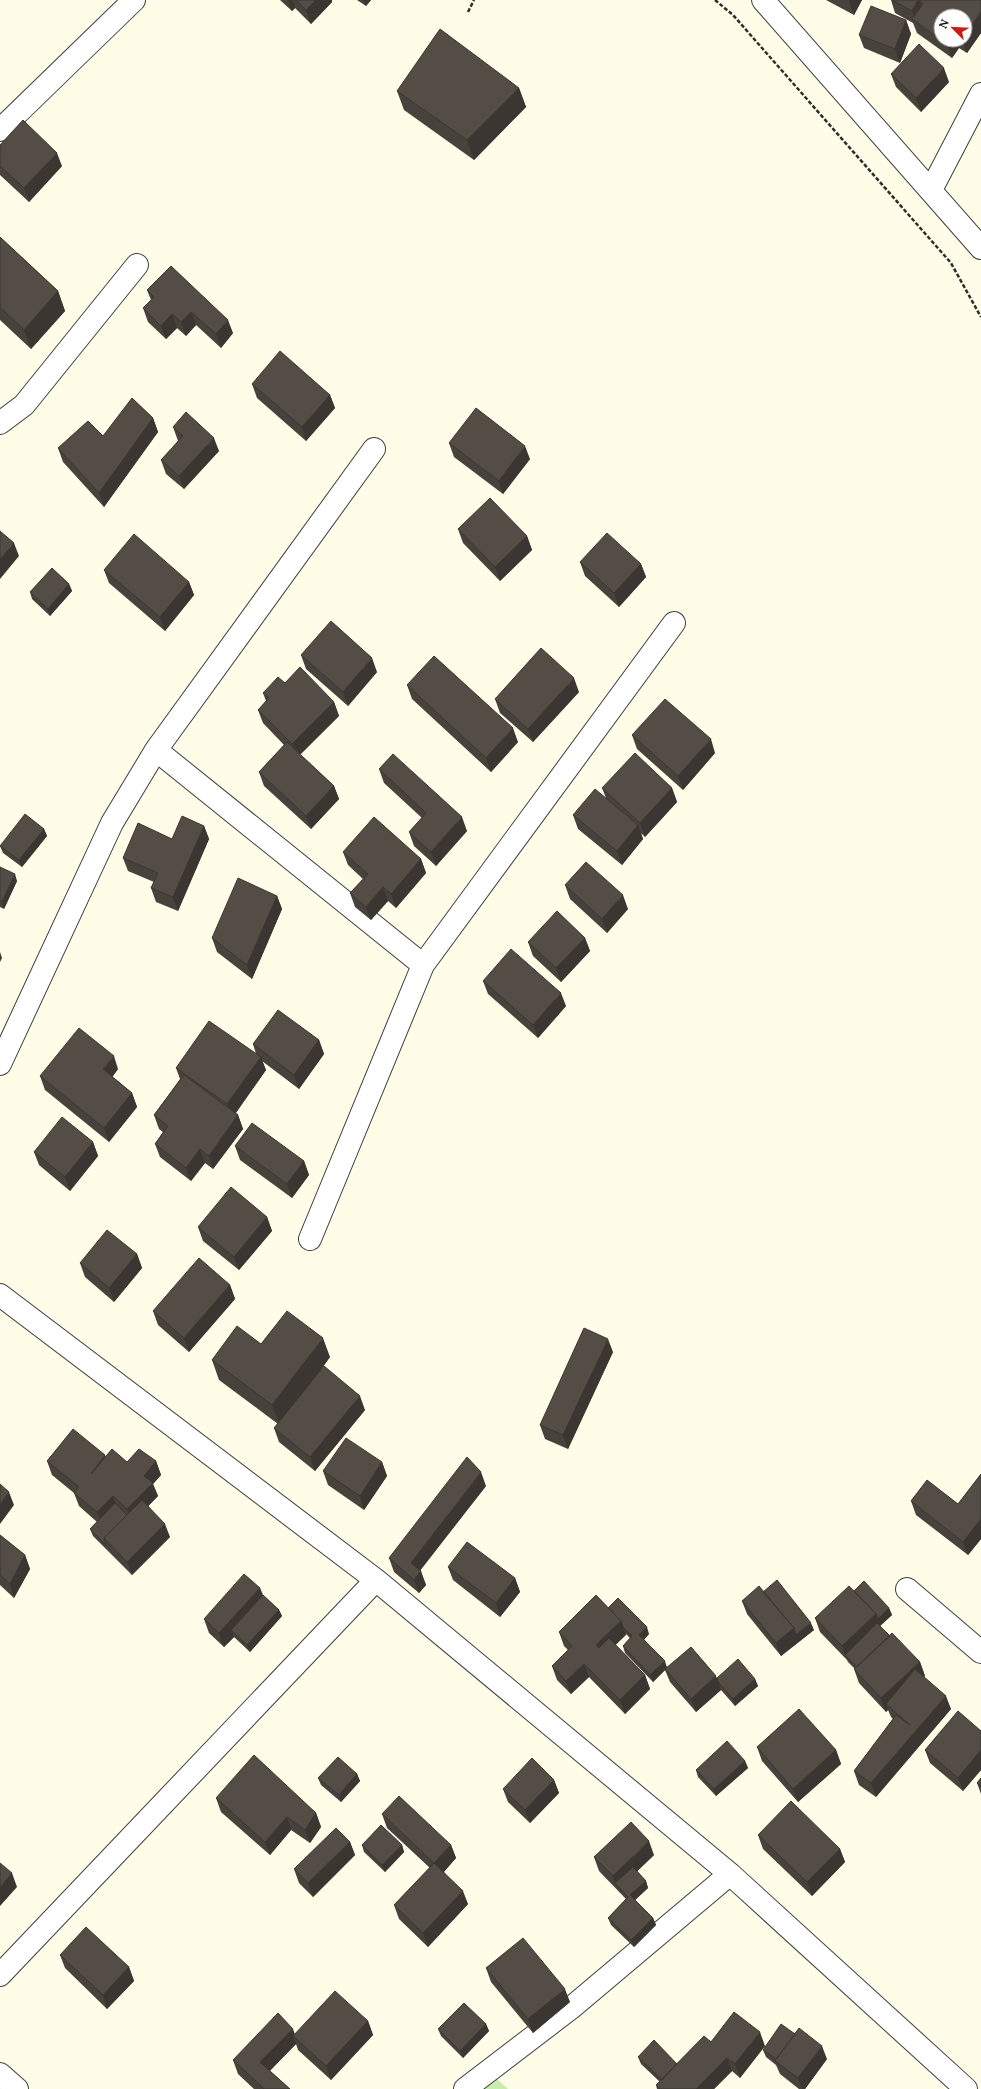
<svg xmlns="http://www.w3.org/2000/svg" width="981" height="2089" font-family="'Noto Serif',serif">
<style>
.grass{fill:url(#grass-tufts)}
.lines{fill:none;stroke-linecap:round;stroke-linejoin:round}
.minor-casing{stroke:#3e3e3e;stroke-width:24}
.tertiary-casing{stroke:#3e3e3e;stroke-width:24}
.path{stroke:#2d2d2d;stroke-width:2.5;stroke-dasharray:4 2;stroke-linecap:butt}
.minor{stroke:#fff;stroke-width:22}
.tertiary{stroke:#fff;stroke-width:22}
.wall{fill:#48423c;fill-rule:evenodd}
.shaded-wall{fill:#3b3631}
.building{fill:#544d46;stroke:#3b3631}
</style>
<defs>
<pattern id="grass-tufts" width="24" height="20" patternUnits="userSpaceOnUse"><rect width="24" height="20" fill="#c9edaf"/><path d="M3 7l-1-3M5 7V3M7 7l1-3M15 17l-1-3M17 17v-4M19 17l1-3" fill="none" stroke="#abca95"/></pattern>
</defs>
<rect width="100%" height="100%" fill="#fffde8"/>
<!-- grass -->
<path class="grass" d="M494,2076L508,2089H479Z"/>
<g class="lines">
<!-- minor casing -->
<g class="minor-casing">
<path id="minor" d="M763,0L981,248
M931,190L981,94
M0,423L24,405L137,265
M156,750L423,965L310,1239
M423,965L674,623
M0,1064L112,823L156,750L374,449
M0,1295L376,1580L730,1874L966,2089
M907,1589L981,1652
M0,1975L376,1580
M0,2074L17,2089
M465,2089L571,2008L730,1874"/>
</g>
<!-- tertiary casing -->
<g class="tertiary-casing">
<path id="tertiary" d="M0,130L134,0"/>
</g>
<!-- path -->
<path class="path" d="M715,0L733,15L951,263L981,317
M468,12L474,0"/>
<!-- minor -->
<use href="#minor" class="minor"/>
<!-- tertiary -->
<use href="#tertiary" class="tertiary"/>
</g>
<!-- wall -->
<path class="wall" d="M280,0H332V2L311,24L295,8L292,11Z
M357,0H371L366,6Z
M826,0H862L854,15Z
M891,0H981V33L967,53L959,48L952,58L917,33L913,23L895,13ZM965,16V40H941Z
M906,20L911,34L900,63L864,48L859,35Z
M891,74L949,82L921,112L896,87Z
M519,88L526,107L474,160L404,110L397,91Z
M0,145L62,166L29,202L0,175Z
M0,237L58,291L65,311L31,349L0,320Z
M171,266L233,333L221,348L196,325L186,336L177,328L166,339L148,322L143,308L151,300L147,290Z
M252,384L330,395L335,408L306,441L257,398Z
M153,418L158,432L104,507L63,462L58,448L103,436Z
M173,427L219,451L184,489L166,474L161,460L178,441Z
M449,443L530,459L503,494L454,457Z
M458,529L527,536L532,550L500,581L463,543Z
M580,562L641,564L646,577L619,607L585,576Z
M104,570L189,582L194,595L165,631L109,583Z
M69,584L72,591L50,616L32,599L30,592Z
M301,655L377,672L348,706L306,669Z
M285,683L334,702L339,716L300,754L334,786L339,799L311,829L264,786L259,772L284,745L263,723L258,710L266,701L263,693Z
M407,685L518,742L491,772L412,699Z
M579,692L533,742L500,713L495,699Z
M632,735L715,753L683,790L637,749Z
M379,769L467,831L436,866L414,846L409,832L422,818L384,783Z
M602,788H672L677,802L645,837L641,833L643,839L622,865L578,829L573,815L606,798Z
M204,826L209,839L178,911L156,902L151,888L154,882L128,871L123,858Z
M44,829L47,836L22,867L3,853L0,846Z
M343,852L421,859L426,873L396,908L388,901L371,920L355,907L350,893L363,879L348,865Z
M0,867L17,881L4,909L0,907Z
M565,885L628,909L607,933L570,899Z
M277,896L282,909L252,979L217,952L212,938Z
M585,938L590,951L561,982L533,956L528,942Z
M483,981L566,1006L538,1038L488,994Z
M319,1040L324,1054L299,1089L262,1061L266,1070L236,1113L238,1115L243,1129L213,1169L205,1163L191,1181L160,1157L155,1144L163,1132L159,1129L154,1115L180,1079L176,1068L256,1054L253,1044Z
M118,1069L112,1077L132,1093L137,1107L109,1142L45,1090L40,1076Z
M93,1142L98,1156L70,1191L39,1165L34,1152Z
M235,1146L304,1161L309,1175L292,1198L240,1160Z
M267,1217L272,1231L239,1270L203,1241L198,1227Z
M137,1254L142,1268L114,1302L85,1277L80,1263Z
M230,1285L235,1299L189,1352L158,1325L153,1311Z
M261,1344L330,1357L312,1382L365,1410L315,1471L279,1442L274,1428L278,1424L219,1380L212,1360Z
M613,1352L568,1449L545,1439L540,1425Z
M105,1457L127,1462L156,1461L161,1475L153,1484L158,1496L148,1506L170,1537L132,1575L93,1536L90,1529L97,1522L79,1506L74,1493L52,1475L47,1461Z
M382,1462L387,1476L364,1510L328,1485L323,1471Z
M981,1474V1539L968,1555L916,1515L911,1501L958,1504Z
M486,1486L420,1570L426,1585L419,1593L394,1572L389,1558Z
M0,1535L25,1555L30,1569L14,1598L0,1585Z
M448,1567L515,1578L520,1592L500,1617L453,1580Z
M260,1588L263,1595L279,1610L282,1616L250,1652L234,1637L224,1647L209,1633L204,1619Z
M854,1591L889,1608L892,1615L880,1626L890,1636L920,1662L925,1676L924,1677L951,1709L876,1797L859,1785L854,1771L893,1719L891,1717L888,1710L886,1712L859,1683L854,1669H855L848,1662L847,1660L820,1632L815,1618Z
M763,1592L814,1630L781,1656L747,1614L742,1601Z
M608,1608L649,1634L644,1639L667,1667L717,1678L755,1679L758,1686L735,1706L721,1690L696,1712L670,1682L665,1670L653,1682L625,1653L623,1646L630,1638L626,1634L615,1645L645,1675L650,1689L625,1714L589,1677L571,1694L557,1680L552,1666L568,1650L564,1646L559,1632Z
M981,1731V1770L963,1791L930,1763L925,1750Z
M757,1747L836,1750L841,1764L798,1802L762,1761Z
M745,1761L748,1768L716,1796L698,1777L696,1770Z
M357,1774L360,1781L341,1802L321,1785L318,1778Z
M981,1778V1794L977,1783Z
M554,1780L559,1793L530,1823L508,1802L503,1789Z
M216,1798L316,1813L321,1827L310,1843L291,1830L270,1855L221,1812Z
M382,1814L451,1845L456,1858L444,1872L468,1904L428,1947L399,1919L394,1905L430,1868L387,1828Z
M758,1835L840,1849L845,1862L812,1896L763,1849Z
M350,1842L355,1855L313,1897L299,1883L294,1869Z
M362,1845H402L404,1852L385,1872L364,1852Z
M654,1855L637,1871L646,1881L648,1888L635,1900L653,1918L656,1925L634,1947L611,1925L608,1918L626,1899L599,1871L594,1857Z
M60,1955L129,1967L134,1981L107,2009L65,1968Z
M486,1968L570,2002L533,2033L491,1982Z
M368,2021L373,2035L331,2080L298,2050L296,2044L270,2071L290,2089H254L238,2074L233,2060L295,2034Z
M486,2024L489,2031L463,2058L441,2036L438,2029Z
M711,2042L765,2046L740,2078L732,2071L714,2089H657L656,2085L660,2082L641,2064L638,2057L677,2063Z
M763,2050L827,2059L805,2089H799L780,2074L776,2065L766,2057Z"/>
<!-- shaded-wall -->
<path class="shaded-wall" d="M288,0H292L295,8L292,11Z
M316,0H332V2L311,24L306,10Z
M363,0H371L366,6Z
M850,0H862L854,15L849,1Z
M918,0H931L920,2L924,13L916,22L912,11Z
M981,12V33L967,53L962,40H965V36Z
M906,20L911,34L900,63L895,49Z
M950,40H956L959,48L952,58L947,44Z
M944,68L949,82L921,112L916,98Z
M519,88L526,107L474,160L467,140Z
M57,153L62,166L29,202L24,188Z
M58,291L65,311L31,349L24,330Z
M191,312L196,325L186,336L181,322Z
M172,314L177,328L166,339L161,326Z
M228,320L233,333L221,348L216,334Z
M330,395L335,408L306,441L302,427Z
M153,418L158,432L104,507L99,493Z
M214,438L219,451L184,489L179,476Z
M525,446L530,459L503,494L499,481Z
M527,536L532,550L500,581L495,567Z
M14,543L19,556L0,579V559Z
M641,564L646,577L619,607L614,593Z
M189,582L194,595L165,631L160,617Z
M69,584L72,591L50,616L48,609Z
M372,658L377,672L348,706L343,692Z
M574,678L579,692L533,742L528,729Z
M334,702L339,716L297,758L292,744Z
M513,728L518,742L491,772L486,758Z
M711,739L715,753L683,790L678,776Z
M334,786L339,799L311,829L306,816Z
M672,788L677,802L645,837L640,823Z
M462,817L467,831L436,866L431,852Z
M638,825L643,839L622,865L617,851Z
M204,826L209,839L178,911L173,897Z
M44,829L47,836L22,867L19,860Z
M421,859L426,873L396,908L391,894Z
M15,874L17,881L4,909L2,902Z
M383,887L388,901L371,920L366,907Z
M623,895L628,909L607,933L602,919Z
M277,896L282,909L252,979L247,965Z
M585,938L590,951L561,982L556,968Z
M0,952L2,958L0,962Z
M561,993L566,1006L538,1038L533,1025Z
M319,1040L324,1054L299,1089L294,1075Z
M114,1056L118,1069L108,1083L103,1069Z
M261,1057L266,1070L232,1118L227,1104Z
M132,1093L137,1107L109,1142L104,1128Z
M238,1115L243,1129L213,1169L209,1156Z
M93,1142L98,1156L70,1191L65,1177Z
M200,1149L205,1163L191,1181L186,1168Z
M304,1161L309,1175L292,1198L287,1184Z
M267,1217L272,1231L239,1270L234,1257Z
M137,1254L142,1268L114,1302L109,1288Z
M230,1285L235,1299L189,1352L184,1338Z
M323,1338L330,1357L280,1425L272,1405Z
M608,1339L613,1352L568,1449L563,1435Z
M360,1396L365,1410L315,1471L310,1457Z
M105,1455L110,1469L91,1474Z
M156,1461L161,1475L153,1484L158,1496L133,1522L131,1521L127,1509L144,1476Z
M382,1462L387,1476L364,1510L360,1496Z
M481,1472L486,1486L416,1576L411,1563Z
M9,1492L14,1505L0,1524V1504Z
M113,1496L118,1510L102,1525L97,1512Z
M981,1519V1539L968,1555L963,1542Z
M165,1524L170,1537L132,1575L127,1562Z
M25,1555L30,1569L14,1598L10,1584Z
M421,1571L426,1585L419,1593L414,1580Z
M515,1578L520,1592L500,1617L496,1603Z
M260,1588L265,1602L231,1630L234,1637L224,1647L219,1633Z
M889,1608L892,1615L880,1626L845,1655L847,1660L842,1646L876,1614Z
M279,1610L282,1616L250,1652L247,1645Z
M621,1621L626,1635L601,1659L596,1645Z
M811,1623L814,1630L781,1656L776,1643L794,1628Z
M647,1627L649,1634L642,1642L639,1635Z
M665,1661L667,1668L653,1682L650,1675Z
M920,1662L925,1676L891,1708L886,1704L888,1710L886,1712L881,1698Z
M584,1664L589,1677L571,1694L566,1681Z
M645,1675L650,1689L625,1714L620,1700Z
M716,1676L721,1690L696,1712L691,1699Z
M755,1679L758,1686L735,1706L733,1699Z
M946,1696L951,1709L876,1797L871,1783Z
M836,1750L841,1764L798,1802L793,1789Z
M981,1750V1770L963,1791L958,1778Z
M745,1761L748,1768L716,1796L714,1789Z
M357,1774L360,1781L341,1802L339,1795Z
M554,1780L559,1793L530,1823L525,1810Z
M316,1813L321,1827L310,1843L305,1830Z
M287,1817L291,1830L270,1855L265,1842Z
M649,1841L654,1855L620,1888L615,1883L613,1876Z
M350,1842L355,1855L313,1897L308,1883Z
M402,1845L404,1852L385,1872L382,1865Z
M451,1845L456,1858L439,1877L434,1863Z
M840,1849L845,1862L812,1896L807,1882Z
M12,1873L17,1887L0,1906V1887Z
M646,1881L648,1888L633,1902L630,1895Z
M463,1891L468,1904L428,1947L423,1933Z
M653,1918L656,1925L634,1947L631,1940Z
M129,1967L134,1981L107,2009L103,1995Z
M565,1989L570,2002L533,2033L528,2019Z
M368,2021L373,2035L331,2080L326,2066Z
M486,2024L489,2031L463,2058L460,2051Z
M293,2029L297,2040L293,2036L296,2044L265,2075L260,2062Z
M760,2032L765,2046L740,2078L735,2064Z
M822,2046L827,2059L805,2089H802L798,2078Z
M727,2058L732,2071L714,2089H696Z"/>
<!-- building -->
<path class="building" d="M296,0H316L306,10Z
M892,0H918L912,11Z
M921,0H981V12L965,36V16H941V40L912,19L923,4L920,2Z
M871,6L906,20L895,49L859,35Z
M440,29L519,88L467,140L397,91Z
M941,40H950L947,44Z
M919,44L944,68L916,98L891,74Z
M23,120L57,153L24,188L0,166V145Z
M0,237L58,291L24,330L0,307Z
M171,266L228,320L216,334L191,312L181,322L172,314L161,326L143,308L154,297L147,290Z
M280,351L330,395L302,427L252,384Z
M132,398L153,418L99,493L58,448L88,421L103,436Z
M476,408L525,446L499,481L449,443Z
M186,412L214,438L179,476L161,460L183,436L173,427Z
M490,498L527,536L495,567L458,529Z
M0,531L14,543L0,559Z
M607,533L641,564L614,593L580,562Z
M134,534L189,582L160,617L104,570Z
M52,568L69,584L48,609L30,592Z
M331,621L372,658L343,692L301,655Z
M541,648L574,678L528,729L495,699Z
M434,656L513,728L486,758L407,685Z
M300,667L334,702L292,744L258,710L269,698L263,693L278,677L285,683Z
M665,699L711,739L678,776L632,735Z
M287,742L334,786L306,816L259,772Z
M635,753L672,788L640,823L602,788Z
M393,754L462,817L431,852L409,832L426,813L379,769Z
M595,789L638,825L617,851L573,815Z
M25,814L44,829L19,860L0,846Z
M182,816L204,826L173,897L151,888L158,873L123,858L138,823L172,839Z
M374,817L421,859L391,894L383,887L366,907L350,893L368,874L343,852Z
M586,862L623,895L602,919L565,885Z
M0,867L15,874L2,902L0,901Z
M238,878L277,896L247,965L212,938Z
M557,911L585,938L556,968L528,942Z
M511,949L561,993L533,1025L483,981Z
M278,1010L319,1040L294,1075L253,1044Z
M209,1021L261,1057L227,1104L176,1068Z
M79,1028L114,1056L103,1069L132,1093L104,1128L40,1076Z
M184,1075L238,1115L209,1156L200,1149L186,1168L155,1144L168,1126L154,1115Z
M62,1117L93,1142L65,1177L34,1152Z
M252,1123L304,1161L287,1184L235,1146Z
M231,1187L267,1217L234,1257L198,1227Z
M107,1230L137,1254L109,1288L80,1263Z
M199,1258L230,1285L184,1338L153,1311Z
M287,1311L323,1338L272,1405L212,1360L237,1326L261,1344Z
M584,1328L608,1339L563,1435L540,1425Z
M324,1366L360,1396L310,1457L274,1428Z
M73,1429L105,1455L91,1474L112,1449L127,1462L139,1449L156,1461L144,1476L153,1483L127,1509L113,1496L97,1512L74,1493L79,1487L47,1461Z
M346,1438L382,1462L360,1496L323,1471Z
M467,1457L481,1472L411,1563L421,1571L414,1580L389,1558Z
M981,1474V1519L963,1542L911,1501L927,1480L958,1504Z
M0,1484L9,1492L0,1504Z
M142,1500L165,1524L127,1562L104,1538Z
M115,1503L127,1515L104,1538L106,1545L90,1529Z
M0,1535L25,1555L10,1584L0,1575Z
M467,1542L515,1578L496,1603L448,1567Z
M244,1574L260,1588L219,1633L204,1619Z
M777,1580L811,1623L796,1635L794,1628L763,1592Z
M864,1581L889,1608L878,1619L876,1614L854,1591Z
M759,1586L794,1628L776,1643L742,1601Z
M849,1586L876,1614L842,1646L815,1618Z
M263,1595L279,1610L247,1645L231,1630Z
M596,1595L621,1621L596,1645L599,1648L609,1638L645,1675L620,1700L584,1664L566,1681L552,1666L572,1646L559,1632Z
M618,1598L647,1627L639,1635L665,1661L650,1675L623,1646L632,1636L623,1627L621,1621L608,1608Z
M877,1623L890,1636L857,1667L845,1655Z
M892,1633L920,1662L881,1698L854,1669Z
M691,1647L716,1676L691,1699L665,1669Z
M738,1659L755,1679L733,1699L719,1683L717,1678Z
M915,1669L946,1696L871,1783L854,1771L896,1715L910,1725L886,1704Z
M799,1709L836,1750L793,1789L757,1747Z
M958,1711L981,1731V1750L958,1778L925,1750Z
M727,1741L745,1761L714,1789L696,1770Z
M254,1755L316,1813L305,1830L287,1817L265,1842L216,1798Z
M338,1757L357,1774L339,1795L318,1778Z
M532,1758L554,1780L525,1810L503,1789Z
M981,1778V1786L977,1783Z
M399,1796L451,1845L434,1863L382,1814Z
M791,1801L840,1849L807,1882L758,1835Z
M631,1822L649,1841L613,1876L594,1857Z
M381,1825L402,1845L382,1865L362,1845Z
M336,1828L350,1842L308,1883L294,1869Z
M0,1863L12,1873L0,1887Z
M434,1863L463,1891L423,1933L394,1905Z
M633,1867L646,1881L630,1895L653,1918L631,1940L608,1918L628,1897L615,1883Z
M86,1927L129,1967L103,1995L60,1955Z
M523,1938L565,1989L528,2019L486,1968Z
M335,1991L368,2021L326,2066L293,2036Z
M464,2003L486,2024L460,2051L438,2029Z
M734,2012L760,2032L735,2064L727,2058L696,2089H660L656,2085L704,2036L711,2042Z
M278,2013L293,2029L260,2062L290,2089H264L233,2060Z
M781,2024L795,2034L776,2059L763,2050Z
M799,2028L822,2046L798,2078L775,2061Z
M654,2040L677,2064L662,2080L638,2057Z"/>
<!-- north arrow -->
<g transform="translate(953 28) rotate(294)"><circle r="19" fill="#ffffff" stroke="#9d9d9d"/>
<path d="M0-3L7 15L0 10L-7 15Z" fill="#c61f17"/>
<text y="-6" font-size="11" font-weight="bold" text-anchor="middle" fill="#0b0b0b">N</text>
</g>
</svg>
